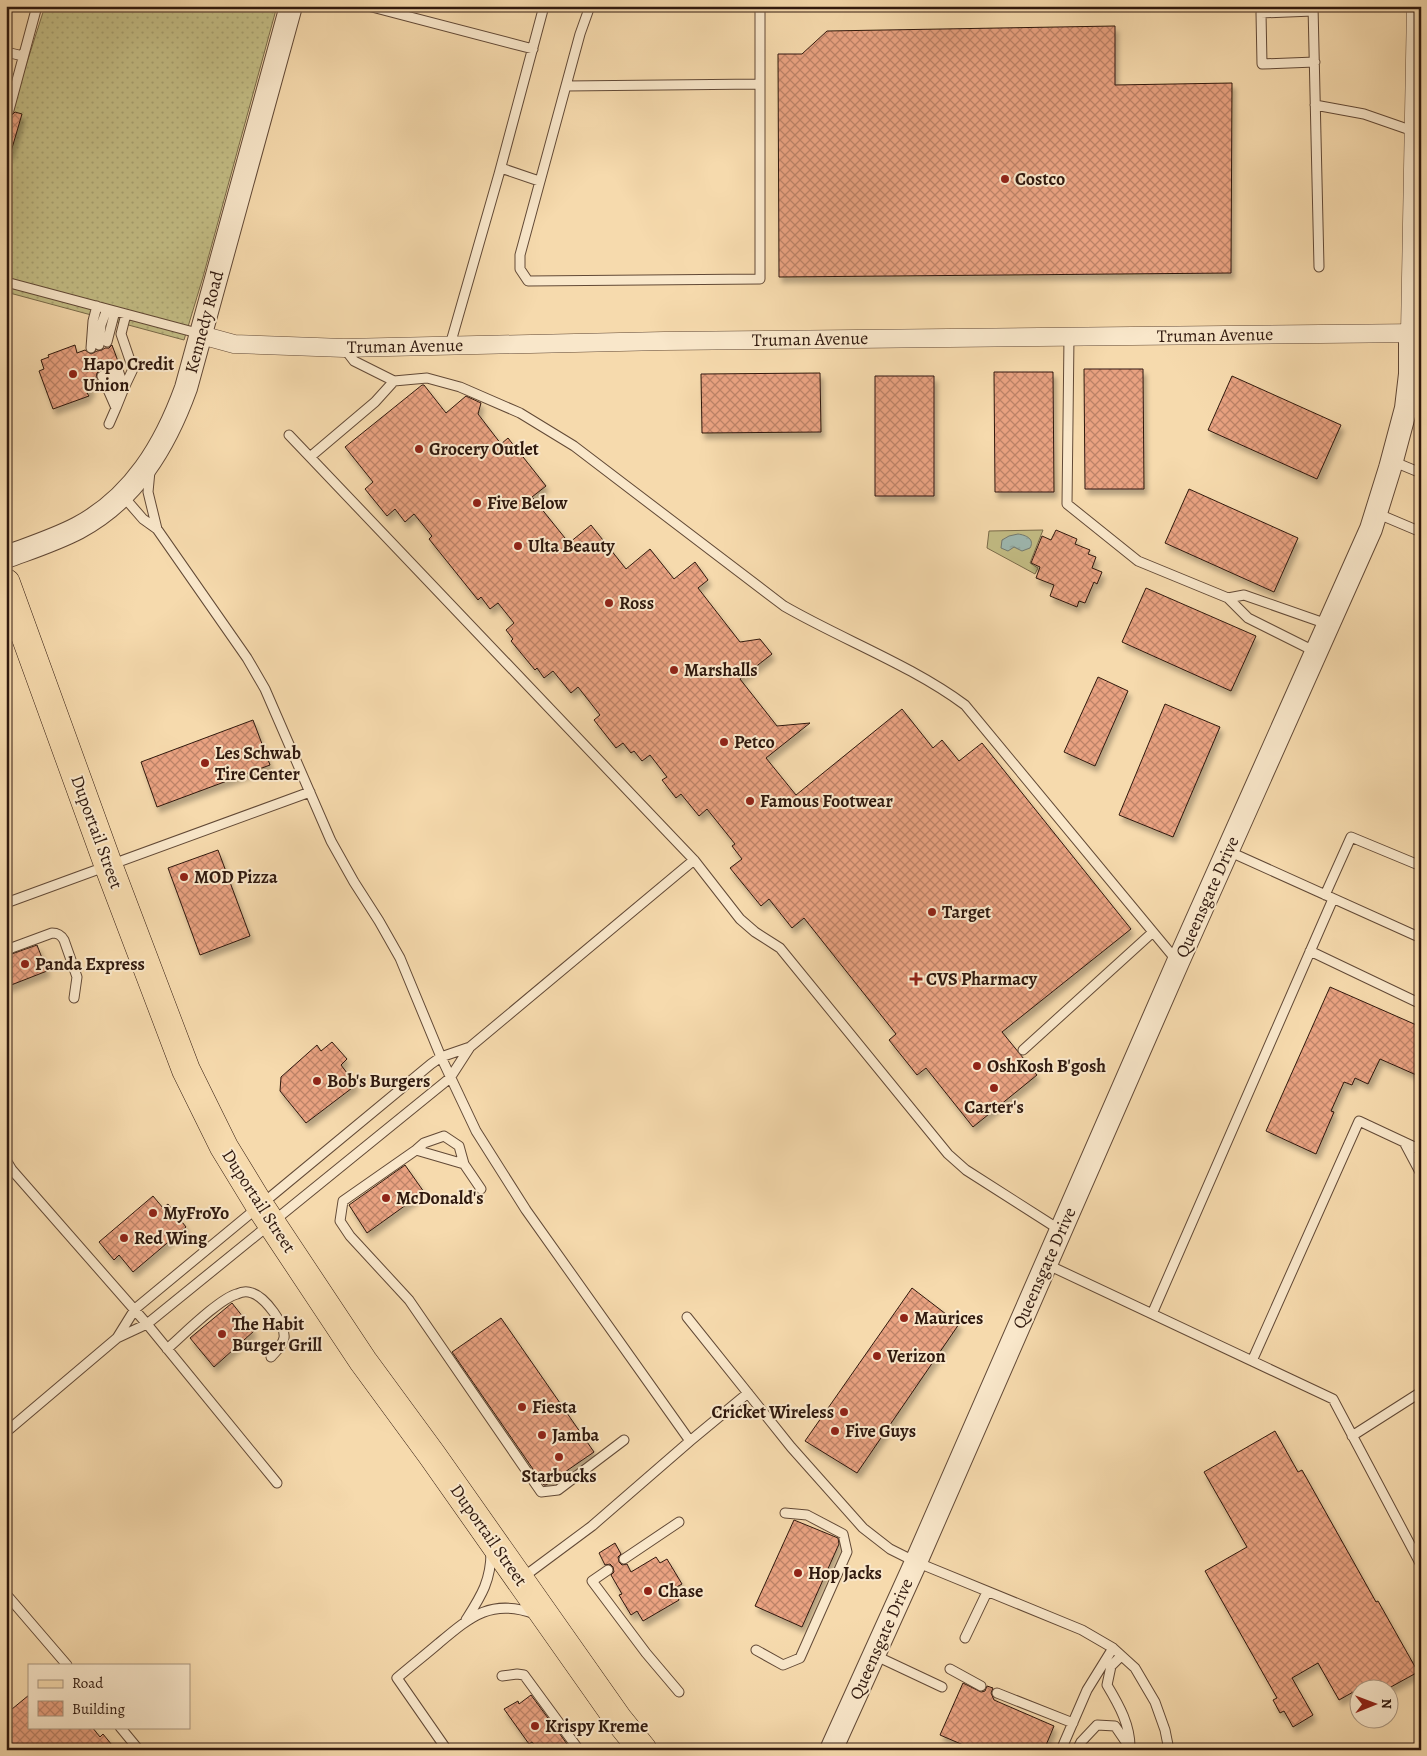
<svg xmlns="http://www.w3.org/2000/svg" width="1427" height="1756" font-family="Alegreya,serif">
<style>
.grass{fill:url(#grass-dots);stroke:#7a6b4a}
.pitch{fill:#c3bd85;stroke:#7a6b4a}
.water{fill:url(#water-ripples);stroke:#727970}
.building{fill:url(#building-cross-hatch);stroke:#30190e;filter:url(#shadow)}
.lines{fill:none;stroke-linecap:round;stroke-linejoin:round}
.service-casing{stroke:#624936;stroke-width:11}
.minor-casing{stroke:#624936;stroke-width:19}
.tertiary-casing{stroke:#624936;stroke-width:24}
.primary-casing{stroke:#30190e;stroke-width:29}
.service{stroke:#f9e7ca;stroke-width:9}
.minor{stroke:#f9e7ca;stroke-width:18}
.tertiary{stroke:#f9e7ca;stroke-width:22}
.primary{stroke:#f6daad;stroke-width:28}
.poi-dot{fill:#8f2418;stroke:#f9e7ca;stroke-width:2}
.labels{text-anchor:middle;stroke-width:4;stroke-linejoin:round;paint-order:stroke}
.poi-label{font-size:18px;font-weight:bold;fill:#30190e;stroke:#f9e7ca;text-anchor:start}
.street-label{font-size:18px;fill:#30190e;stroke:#f9e7ca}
</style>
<defs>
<pattern id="grass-dots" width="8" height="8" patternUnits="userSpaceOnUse" patternTransform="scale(1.25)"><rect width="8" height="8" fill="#c3bd85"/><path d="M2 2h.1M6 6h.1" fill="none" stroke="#a8a272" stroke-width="1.8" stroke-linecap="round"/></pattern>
<pattern id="water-ripples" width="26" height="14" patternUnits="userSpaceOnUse" patternTransform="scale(1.25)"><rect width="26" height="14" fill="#9eb9b2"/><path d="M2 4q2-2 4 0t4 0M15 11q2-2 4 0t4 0" fill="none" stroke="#889e98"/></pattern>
<pattern id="building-cross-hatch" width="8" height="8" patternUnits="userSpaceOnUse" patternTransform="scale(1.25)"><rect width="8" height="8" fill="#e9a281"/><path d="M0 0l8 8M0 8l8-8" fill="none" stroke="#bd8368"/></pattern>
<filter id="shadow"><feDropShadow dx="3" dy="5.5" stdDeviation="2.5" flood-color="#0004"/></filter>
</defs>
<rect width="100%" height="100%" fill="#f6daad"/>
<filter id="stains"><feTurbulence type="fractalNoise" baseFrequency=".004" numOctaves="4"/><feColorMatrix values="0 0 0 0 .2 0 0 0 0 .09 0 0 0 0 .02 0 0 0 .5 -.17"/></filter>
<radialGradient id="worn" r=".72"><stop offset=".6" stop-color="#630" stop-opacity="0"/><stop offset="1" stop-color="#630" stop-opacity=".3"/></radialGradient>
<!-- grass -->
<path class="grass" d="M45,6H277L203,277L184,340L6,292V128Z"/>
<!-- pitch -->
<path class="pitch" d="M1043,530L1030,563L1038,568L1035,574L987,548L989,531Z"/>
<!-- water -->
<path class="water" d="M1018,534C1026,535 1035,539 1030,548L1022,551L1014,547L1008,551L1001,548L1002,540L1009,536Z"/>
<!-- building -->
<path class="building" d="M1115,26V85L1232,83L1231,273L779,277L778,54H802L827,31Z
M15,112L22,114L10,155H6V115L11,116Z
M75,345L77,353L85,350L91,354L97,351L102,350L105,348H109L112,345L119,364H116L112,367H107L104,370L99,371L97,373L96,378L88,381L92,391L87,393L89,396L53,409L39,371L44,369L41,360L49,357L48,355Z
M1084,369H1143L1144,489H1085Z
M994,372H1053L1054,492H995Z
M820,373L821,432L702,433L701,374Z
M875,376H934V496H875Z
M1232,376L1341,425L1317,479L1208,430Z
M422,385H424L446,413L466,396L481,403L478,414L501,444L508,438L546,486L532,497L569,543L591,525L626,569L650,549L674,579L695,562L708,580L698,588L740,642L760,639L772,654L740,679L777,726L810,723L766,758L796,795L902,709L933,748L942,740L959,761L982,743L1131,929L1002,1032L1037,1075L973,1127L926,1068L917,1075L889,1040L896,1034L804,918L792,928L769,899L761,906L730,868L742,859L732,846L735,844L707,809L699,816L681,794L676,798L662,780L667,777L650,755L642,761L634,751L631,753L623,743L616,748L594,720L600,715L578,687L571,693L553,671L544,678L537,668L535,670L511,641L513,639L506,630L514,623L498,603L490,609L481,597L478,600L429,539L432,536L414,514L405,522L395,509L387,516L365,489L373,482L345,447Z
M1189,489L1298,538L1274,592L1165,543Z
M1056,530L1077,539L1075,544L1090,550L1088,554L1096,557L1092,568L1102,572L1097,584L1094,582L1085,603L1079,601L1077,607L1050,596L1054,585L1036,578L1040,567L1031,563L1042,536L1051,540Z
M1146,588L1256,636L1231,691L1122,642Z
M1098,677L1128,691L1095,766L1064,752Z
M1165,704L1220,727L1173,837L1119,815Z
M253,720L270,765L157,807L141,762Z
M218,850L250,936L200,955L168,868Z
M37,945L47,971L6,987V956Z
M1330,987L1421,1027V1077L1380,1059L1368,1084L1355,1078L1352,1085L1344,1082L1331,1111L1334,1112L1316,1154L1266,1131Z
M332,1042L347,1059L341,1065L356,1085L306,1123L280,1091L281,1077L317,1045L321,1051Z
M405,1165L424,1192L367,1233L349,1205Z
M153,1196L163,1208L168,1204L186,1227L133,1272L119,1255L114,1260L99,1242Z
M912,1288L959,1324L857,1473L805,1441Z
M232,1303L254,1331L214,1367L190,1338Z
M501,1318L594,1452L546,1485H544L452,1352Z
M1275,1431L1298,1472L1302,1470L1376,1602L1378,1601L1418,1672L1389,1688H1373L1369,1683L1339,1700L1318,1663L1292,1678L1313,1715L1293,1727L1284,1711L1280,1713L1273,1700L1277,1698L1205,1571L1247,1547L1204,1472Z
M794,1520L838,1538L839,1544L802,1627L755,1606Z
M615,1543L621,1554L618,1557L619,1562L622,1565L627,1564L631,1572L656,1557L660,1563L667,1559L682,1584L673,1589L679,1600L643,1621L637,1611L631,1615L619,1595L622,1594L611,1575L614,1572L613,1567L610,1564L605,1565L599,1553Z
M963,1683L981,1692L985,1691L987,1686L993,1688L991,1693L994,1700L1054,1726L1044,1750H975L940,1735Z
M29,1695V1727H92L100,1737L103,1734L116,1750H6V1714Z
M531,1695L562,1737L571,1750H538L532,1742L529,1744L504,1709L518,1701L519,1704Z"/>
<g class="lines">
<!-- service casing -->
<g class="service-casing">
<path id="service" d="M368,6L533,49
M590,6L580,34L520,255V269L528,281L760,279V6
M1313,6L1319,267
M1313,11L1261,13L1262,64L1315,62
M6,52L23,56
M566,86L760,84
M1315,105L1364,114L1413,131
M9,110L37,6
M501,168L539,181
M6,282L201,334
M1069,337L1067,504L1138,561L1228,598L1248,618L1316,652
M107,342L115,311
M99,345L101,325L107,309
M450,345L499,174L544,6
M91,348L93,321L97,306
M344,348L354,361L394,381
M110,373L116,390V403
M102,376L116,408L109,424
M124,388L133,369L121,334L126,314
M116,408L124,388L118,370
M289,435L694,860L740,919L755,932L780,948L948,1154L966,1170L1060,1230
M310,457L375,402L394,381L427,378L460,387L520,413L574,446L784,606C843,640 911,665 965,705L1177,961
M1392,461L1421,473
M150,471L148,492L157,529
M123,496L143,519L157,529L247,658L265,689L331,841L354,882L379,921L400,958L441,1057L476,1131L526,1210L690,1441
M1376,513L1421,532
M1228,598L1244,595L1327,624
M1228,851L1421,938
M1325,895L1351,837L1421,866
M6,903L310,792
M6,950L52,933C58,933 61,935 64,940L77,977L74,998
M1310,951L1421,1004
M1023,1050L1153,932
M1404,1142L1421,1174
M416,1150L464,1164
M6,1160L12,1170L147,1324L277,1483
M481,1189L464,1164L459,1146L444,1136L424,1143L416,1150L343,1201L340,1221L350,1236L409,1300L541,1492L558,1490L624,1440
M1046,1264L1333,1399L1421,1565
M1152,1314L1333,899
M687,1317L791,1447L863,1528L890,1549L916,1562L1082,1630L1113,1648L1135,1668L1155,1702L1165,1730L1169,1750
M117,1338L135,1309L431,1064L441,1057L470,1047
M167,1349C182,1336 220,1298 237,1294C241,1292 247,1291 252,1293C265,1297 286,1325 284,1338C282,1347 276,1351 271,1357
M1252,1361L1359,1121L1421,1150
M6,1432L117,1338L147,1324L450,1078L470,1047L694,860
M1352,1436L1421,1392
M624,1559L679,1522
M608,1570L592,1581L646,1653L679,1692
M522,1578L592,1526L690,1441L748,1393
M6,1594L67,1665
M466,1620C481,1596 491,1581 491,1552
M965,1638L987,1592
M756,1650L783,1665L800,1658L847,1552L843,1534L807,1515L785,1513
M874,1655L942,1687
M1121,1656L1111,1666L1107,1685C1119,1705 1131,1726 1130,1750
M950,1669L981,1686
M502,1676L517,1674L524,1675L579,1750
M997,1693L1073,1723
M120,1727L139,1750
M447,1750L397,1678C411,1666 425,1655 439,1643C471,1616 492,1598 535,1614
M1061,1750L1087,1690L1113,1648
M1077,1750L1081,1742L1097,1725L1115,1726L1130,1748"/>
</g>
<!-- minor casing -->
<g class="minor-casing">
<path id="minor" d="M1410,333L1416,6
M201,335L234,344L344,348L664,341L1421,333"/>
</g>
<!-- tertiary casing -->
<g class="tertiary-casing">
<path id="tertiary" d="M6,557C30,548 55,540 78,528C134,498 165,446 186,388L291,6
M831,1750L916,1562L1178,962L1371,529L1390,468L1406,408L1410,374V333"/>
</g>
<!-- primary casing -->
<g class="primary-casing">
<path id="primary" d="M6,583L109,867L186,1070L224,1147L260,1206L363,1361L432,1455L618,1719L643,1750"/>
</g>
<!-- service -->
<use href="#service" class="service"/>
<!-- minor -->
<use href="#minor" class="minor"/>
<!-- tertiary -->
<use href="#tertiary" class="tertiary"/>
<!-- primary -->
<use href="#primary" class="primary"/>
</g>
<!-- markers -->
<g class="poi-dot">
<circle cx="1005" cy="179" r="5"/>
<circle cx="73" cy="374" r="5"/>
<circle cx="419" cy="449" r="5"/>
<circle cx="477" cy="503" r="5"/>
<circle cx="518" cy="546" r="5"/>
<circle cx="609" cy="603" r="5"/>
<circle cx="674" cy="670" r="5"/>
<circle cx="724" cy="742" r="5"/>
<circle cx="205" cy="763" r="5"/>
<circle cx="750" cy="801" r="5"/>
<circle cx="184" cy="877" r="5"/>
<circle cx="932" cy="912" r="5"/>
<circle cx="25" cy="964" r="5"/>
<path d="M913.5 971.5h5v5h5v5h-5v5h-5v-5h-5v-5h5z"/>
<circle cx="977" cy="1066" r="5"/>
<circle cx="317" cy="1081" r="5"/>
<circle cx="994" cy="1088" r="5"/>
<circle cx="386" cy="1198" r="5"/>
<circle cx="153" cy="1213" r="5"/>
<circle cx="124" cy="1238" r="5"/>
<circle cx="904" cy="1318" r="5"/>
<circle cx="222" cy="1334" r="5"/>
<circle cx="877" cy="1356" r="5"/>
<circle cx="522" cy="1407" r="5"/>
<circle cx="844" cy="1412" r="5"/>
<circle cx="835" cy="1431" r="5"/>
<circle cx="542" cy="1435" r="5"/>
<circle cx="559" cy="1457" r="5"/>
<circle cx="798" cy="1573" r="5"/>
<circle cx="648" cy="1591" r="5"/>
<circle cx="535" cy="1726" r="5"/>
</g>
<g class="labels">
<!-- poi labels -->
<g class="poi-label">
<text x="1015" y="185">Costco</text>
<text x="83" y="370">Hapo Credit<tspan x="83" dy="21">Union</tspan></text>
<text x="429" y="455">Grocery Outlet</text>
<text x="487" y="509">Five Below</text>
<text x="528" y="552">Ulta Beauty</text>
<text x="619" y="609">Ross</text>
<text x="684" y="676">Marshalls</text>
<text x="734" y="748">Petco</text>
<text x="215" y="759">Les Schwab<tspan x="215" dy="21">Tire Center</tspan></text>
<text x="760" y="807">Famous Footwear</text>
<text x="194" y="883">MOD Pizza</text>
<text x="942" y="918">Target</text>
<text x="35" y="970">Panda Express</text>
<text x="926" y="985">CVS Pharmacy</text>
<text x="987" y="1072">OshKosh B'gosh</text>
<text x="327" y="1087">Bob's Burgers</text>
<text x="994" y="1113" text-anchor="middle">Carter's</text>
<text x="396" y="1204">McDonald's</text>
<text x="163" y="1219">MyFroYo</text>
<text x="134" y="1244">Red Wing</text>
<text x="914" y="1324">Maurices</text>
<text x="232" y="1330">The Habit<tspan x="232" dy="21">Burger Grill</tspan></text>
<text x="887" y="1362">Verizon</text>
<text x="532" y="1413">Fiesta</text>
<text x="834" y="1418" text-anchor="end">Cricket Wireless</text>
<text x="845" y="1437">Five Guys</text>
<text x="552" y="1441">Jamba</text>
<text x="559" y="1482" text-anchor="middle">Starbucks</text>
<text x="808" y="1579">Hop Jacks</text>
<text x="658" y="1597">Chase</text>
<text x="545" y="1732">Krispy Kreme</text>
</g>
<!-- street labels -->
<g class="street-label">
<text transform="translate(204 322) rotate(-75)" y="6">Kennedy Road</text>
<text transform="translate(1215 335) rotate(-1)" y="6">Truman Avenue</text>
<text transform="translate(810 339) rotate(-1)" y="6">Truman Avenue</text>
<text transform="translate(405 346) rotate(-1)" y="6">Truman Avenue</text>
<text transform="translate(97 832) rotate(70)" y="6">Duportail Street</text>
<text transform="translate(1207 897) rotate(-66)" y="6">Queensgate Drive</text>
<text transform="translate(259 1201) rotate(57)" y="6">Duportail Street</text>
<text transform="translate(1044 1268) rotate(-66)" y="6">Queensgate Drive</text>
<text transform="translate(489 1535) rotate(55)" y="6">Duportail Street</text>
<text transform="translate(881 1639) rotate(-66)" y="6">Queensgate Drive</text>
</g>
</g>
<!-- margin -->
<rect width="1427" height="1756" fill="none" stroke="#f6daad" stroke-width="25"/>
<rect x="8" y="8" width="1412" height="1741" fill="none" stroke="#30190e" stroke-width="2.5"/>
<rect x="12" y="12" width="1402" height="1731" fill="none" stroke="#30190e"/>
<!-- legend -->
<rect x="28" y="1664" width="162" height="65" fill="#f9e7ca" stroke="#a9957f"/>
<rect x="38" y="1680" width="25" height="8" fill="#f6daad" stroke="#a9957f"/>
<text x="72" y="1688" font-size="15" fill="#30190e">Road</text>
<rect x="38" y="1701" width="25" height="15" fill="url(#building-cross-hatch)" stroke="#a9957f"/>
<text x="72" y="1714" font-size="15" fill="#30190e">Building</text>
<!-- north arrow -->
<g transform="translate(1374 1704) rotate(89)"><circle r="24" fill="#f9e7ca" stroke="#a9957f"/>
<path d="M0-4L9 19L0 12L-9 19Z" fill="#8f2418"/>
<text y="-8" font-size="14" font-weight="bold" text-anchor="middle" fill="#30190e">N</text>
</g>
<rect width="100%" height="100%" filter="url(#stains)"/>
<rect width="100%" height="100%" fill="url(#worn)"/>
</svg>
